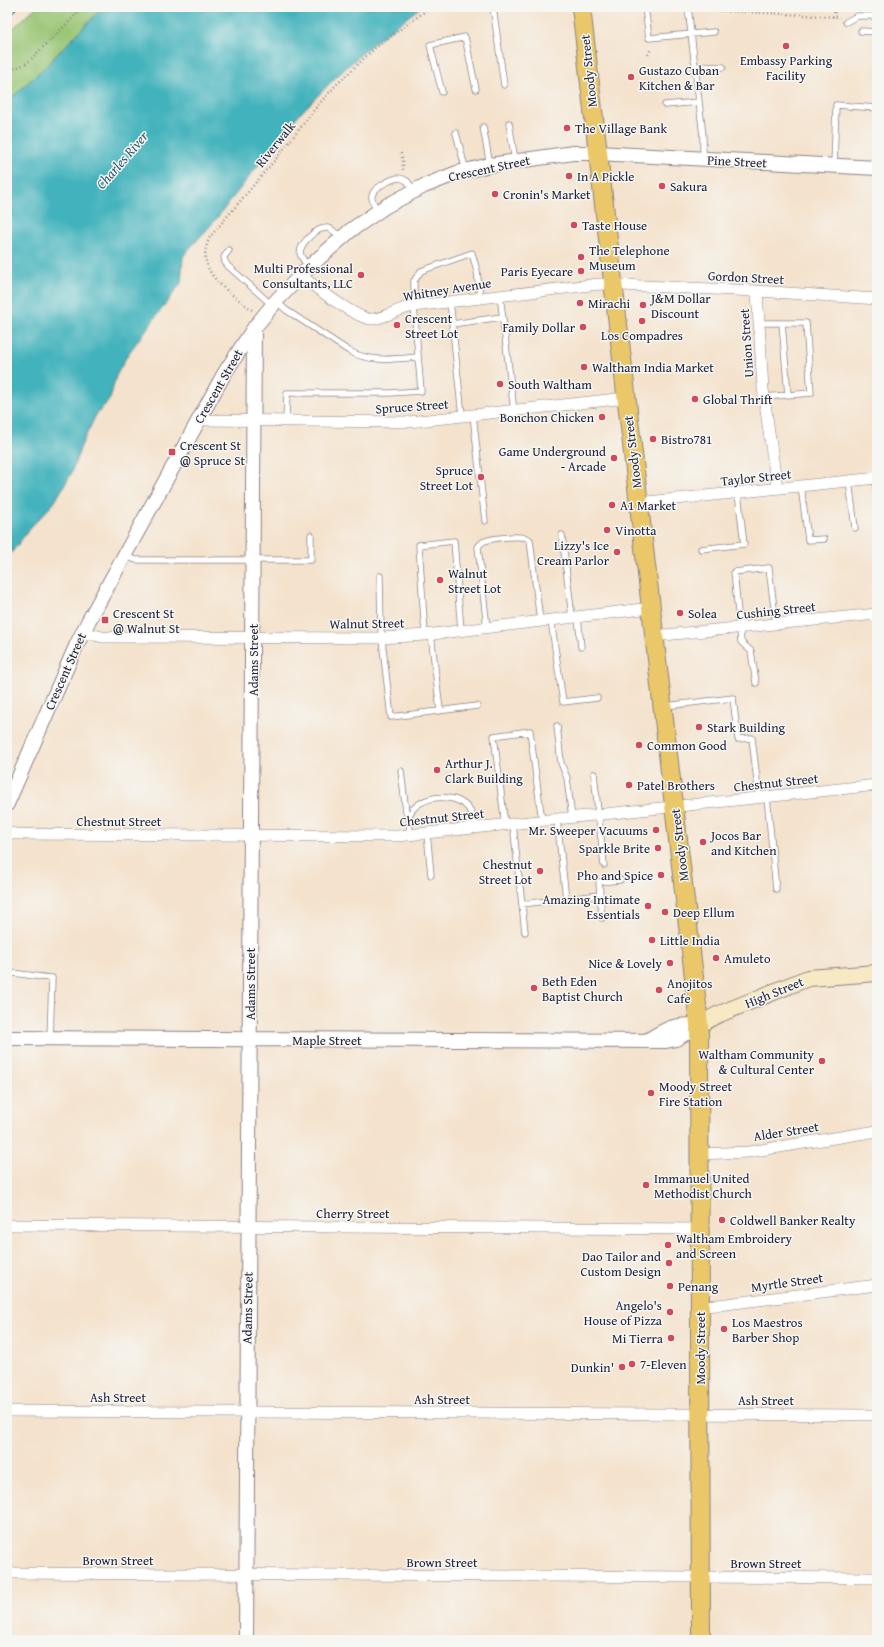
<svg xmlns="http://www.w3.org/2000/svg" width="884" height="1647" font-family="'Gentium Book Plus',serif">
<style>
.green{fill:#99c573;stroke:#5e7457}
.water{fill:#43b2bc;stroke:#326a7c}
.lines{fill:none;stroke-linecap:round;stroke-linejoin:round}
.service-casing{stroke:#8b8284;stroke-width:7}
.minor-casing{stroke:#8b8284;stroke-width:12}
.tertiary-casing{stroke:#8b8284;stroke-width:16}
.secondary-casing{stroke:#8b8284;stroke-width:18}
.primary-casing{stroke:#8b8284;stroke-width:20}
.path{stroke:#8b8284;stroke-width:2.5;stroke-dasharray:1 3;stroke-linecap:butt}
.service{stroke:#fff;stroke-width:5.5}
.minor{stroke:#fff;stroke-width:11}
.tertiary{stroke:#fff;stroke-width:14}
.secondary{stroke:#f7e9c3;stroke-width:16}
.primary{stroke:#eac769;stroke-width:18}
.rail-casing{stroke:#22223b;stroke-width:4.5}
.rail{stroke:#f6f6f2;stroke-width:3;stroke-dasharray:9;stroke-linecap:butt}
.poi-dot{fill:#d1495b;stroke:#f6f6f2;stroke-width:1.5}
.labels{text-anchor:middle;stroke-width:3;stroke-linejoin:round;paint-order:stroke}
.poi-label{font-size:13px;fill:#22223b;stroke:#f6f6f2;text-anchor:start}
.street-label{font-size:13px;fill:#22223b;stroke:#f6f6f2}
.water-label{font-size:14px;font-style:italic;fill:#2f5c6f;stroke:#f6f6f2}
</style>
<rect width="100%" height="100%" fill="#f6f6f2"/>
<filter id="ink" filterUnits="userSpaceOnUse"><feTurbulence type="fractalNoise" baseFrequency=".025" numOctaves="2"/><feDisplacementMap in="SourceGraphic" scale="8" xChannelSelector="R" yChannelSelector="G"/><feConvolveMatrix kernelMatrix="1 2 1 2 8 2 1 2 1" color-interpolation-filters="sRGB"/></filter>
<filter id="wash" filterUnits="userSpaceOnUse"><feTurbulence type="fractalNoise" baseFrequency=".012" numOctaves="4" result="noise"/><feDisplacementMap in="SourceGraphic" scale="16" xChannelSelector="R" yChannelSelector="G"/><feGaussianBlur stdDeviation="0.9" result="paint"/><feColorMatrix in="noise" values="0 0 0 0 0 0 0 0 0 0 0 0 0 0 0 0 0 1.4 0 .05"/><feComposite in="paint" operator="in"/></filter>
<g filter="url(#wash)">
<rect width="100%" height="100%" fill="#f4e2cc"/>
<!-- green -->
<path class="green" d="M36,7H103L45,67L7,102V34Z"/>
<!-- water -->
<path class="water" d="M103,7H421L371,45L336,77L292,122L213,223L188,250L183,257L181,283L128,354L116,376L110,399L96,415L81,446L71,474L54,503L30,528L7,559V102L45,67Z"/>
</g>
<g filter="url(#ink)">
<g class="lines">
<!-- service casing -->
<g class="service-casing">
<path id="service" d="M493,7L504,85
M645,7L649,38L714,32
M688,7L703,136V159
M846,22L857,16H877
M861,31L877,32
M694,66L723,67
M442,92L430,45L465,37L476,89
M665,105L699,102
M509,123L515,161
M483,127L490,165
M456,133L466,171
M834,165L836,105L877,108
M378,211C375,206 371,201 372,196C373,188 391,179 398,178C401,178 404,179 407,181L414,190
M229,250L224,257L225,262L228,266L272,305
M309,267L302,258L300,253C301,242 317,227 328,228C333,229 337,234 340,238
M500,295L514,411
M276,301L286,310L349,351C371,363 394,359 418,357
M450,301L462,416
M759,323H806L811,393L764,397
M782,323L788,395
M452,324L502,317
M473,415L485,521
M286,421L287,393H390L421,391L414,306V281L421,271L472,253L477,271L480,297
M875,478L877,498
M849,481L855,528
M801,486L808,540L824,539
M562,535L572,617
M701,549L744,544L738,493
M124,556L136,560H311V535
M380,576L381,631L391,717L477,706
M578,617L581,647
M551,620L563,702L597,698
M487,628L478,547C480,544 482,542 485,541C493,538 525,534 530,540L540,621
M431,634L440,710
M425,635L419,545L454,541L461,631
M756,683L751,651L741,642L734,572L769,568L776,624
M665,706L733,698L738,739L752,738L759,797
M557,726L561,763L567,778L572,818
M401,771L406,812L409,816L410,835
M594,774L604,865
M767,797L776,889
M409,816C417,795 454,791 468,808C473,814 474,820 475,828
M557,819L566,899
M513,824L525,932
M505,825L494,736L530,731L542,821
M427,833L431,875
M522,904L600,895
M602,918L599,882L620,880
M7,973C22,973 36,977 52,978L50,1038"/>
</g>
<!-- minor casing -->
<g class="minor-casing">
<path id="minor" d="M301,275C312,285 359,321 373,319C388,317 399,308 414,306L599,284L757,291L877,299
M757,291L763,389L777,488
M198,420L409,422L626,398
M638,503L877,478
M83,632L102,637L382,638L425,635L651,608
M654,636L877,614
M7,833L16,834L398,836L877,785
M699,1154L749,1152L877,1131
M7,1225L700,1229
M700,1306L718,1305L877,1285
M7,1411L877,1415
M7,1573L877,1578"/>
</g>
<!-- tertiary casing -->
<g class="tertiary-casing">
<path id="tertiary" d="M7,804L77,644L89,620L224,374L254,328L276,301L309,267L351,230L386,206L424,186L457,173L490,165L573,153H597L877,168
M7,1038L666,1041L676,1039L699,1025
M648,1040C668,1028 674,1024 699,1025
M246,1640C248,1203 252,765 254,328"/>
</g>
<!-- secondary casing -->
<g class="secondary-casing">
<path id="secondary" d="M699,1025L717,1015L808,978L877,973"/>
</g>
<!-- primary casing -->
<g class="primary-casing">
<path id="primary" d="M581,7L694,977L699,1025L701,1640"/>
</g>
<!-- path -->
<path class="path" d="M711,7V10L840,17
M833,17L836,7
M648,55L651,49
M7,72L27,63L84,7
M401,153L403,161V170
M252,310C230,292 192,272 210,237L280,154L318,105L336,85L375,48L431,7"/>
<!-- service -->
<use href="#service" class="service"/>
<!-- minor -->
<use href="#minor" class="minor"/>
<!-- tertiary -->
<use href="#tertiary" class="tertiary"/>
<!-- secondary -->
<use href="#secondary" class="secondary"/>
<!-- primary -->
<use href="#primary" class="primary"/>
<!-- rail casing -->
<g class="rail-casing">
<path id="rail" d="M7,15L16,7"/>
</g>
<!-- rail -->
<use href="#rail" class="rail"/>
</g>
</g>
<!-- markers -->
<g class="poi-dot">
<circle cx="786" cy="46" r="4"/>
<circle cx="631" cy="77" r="4"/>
<circle cx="567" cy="128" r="4"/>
<circle cx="569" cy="176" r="4"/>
<circle cx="662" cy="186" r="4"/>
<circle cx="495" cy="194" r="4"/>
<circle cx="574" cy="225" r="4"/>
<circle cx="581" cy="257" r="4"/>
<circle cx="581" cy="271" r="4"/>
<circle cx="361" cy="275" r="4"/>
<circle cx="580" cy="303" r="4"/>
<circle cx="643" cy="305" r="4"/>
<circle cx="642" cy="321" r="4"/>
<circle cx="397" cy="325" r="4"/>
<circle cx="583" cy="327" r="4"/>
<circle cx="584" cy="367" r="4"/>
<circle cx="500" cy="384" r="4"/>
<circle cx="695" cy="399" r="4"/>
<circle cx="602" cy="417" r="4"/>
<circle cx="653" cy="439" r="4"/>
<rect x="168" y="448" width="8" height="8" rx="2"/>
<circle cx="614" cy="458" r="4"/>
<circle cx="481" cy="477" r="4"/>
<circle cx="612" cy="505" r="4"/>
<circle cx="607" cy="530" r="4"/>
<circle cx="617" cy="552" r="4"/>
<circle cx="440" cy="580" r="4"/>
<circle cx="680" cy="613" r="4"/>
<rect x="101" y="616" width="8" height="8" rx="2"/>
<circle cx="699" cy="727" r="4"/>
<circle cx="639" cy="745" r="4"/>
<circle cx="437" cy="770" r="4"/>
<circle cx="629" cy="785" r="4"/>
<circle cx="656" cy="830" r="4"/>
<circle cx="703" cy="842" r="4"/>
<circle cx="658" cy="848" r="4"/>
<circle cx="540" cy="871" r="4"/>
<circle cx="661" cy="875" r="4"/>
<circle cx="648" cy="906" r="4"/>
<circle cx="665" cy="912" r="4"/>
<circle cx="652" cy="940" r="4"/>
<circle cx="716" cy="958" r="4"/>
<circle cx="670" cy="963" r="4"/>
<circle cx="534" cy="988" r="4"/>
<circle cx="659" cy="990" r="4"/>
<circle cx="822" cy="1061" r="4"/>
<circle cx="651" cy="1093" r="4"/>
<circle cx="646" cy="1185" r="4"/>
<circle cx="722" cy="1220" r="4"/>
<circle cx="668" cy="1245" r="4"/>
<circle cx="669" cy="1263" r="4"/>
<circle cx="670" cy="1286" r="4"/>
<circle cx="670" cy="1312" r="4"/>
<circle cx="724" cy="1329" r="4"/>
<circle cx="671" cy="1338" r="4"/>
<circle cx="632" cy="1364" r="4"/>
<circle cx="622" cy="1367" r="4"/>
</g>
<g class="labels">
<!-- poi labels -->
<g class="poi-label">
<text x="786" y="65" text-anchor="middle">Embassy Parking<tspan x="786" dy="15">Facility</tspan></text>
<text x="639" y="75">Gustazo Cuban<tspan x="639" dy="15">Kitchen &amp; Bar</tspan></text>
<text x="575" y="133">The Village Bank</text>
<text x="577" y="181">In A Pickle</text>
<text x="670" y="191">Sakura</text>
<text x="503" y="199">Cronin's Market</text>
<text x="582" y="230">Taste House</text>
<text x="589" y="255">The Telephone<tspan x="589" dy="15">Museum</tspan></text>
<text x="353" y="273" text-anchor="end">Multi Professional<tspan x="353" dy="15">Consultants, LLC</tspan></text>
<text x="573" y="276" text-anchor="end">Paris Eyecare</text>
<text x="651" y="303">J&amp;M Dollar<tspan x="651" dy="15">Discount</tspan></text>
<text x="588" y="308">Mirachi</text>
<text x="405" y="323">Crescent<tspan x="405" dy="15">Street Lot</tspan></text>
<text x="575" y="332" text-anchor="end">Family Dollar</text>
<text x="642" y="340" text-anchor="middle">Los Compadres</text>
<text x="592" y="372">Waltham India Market</text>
<text x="508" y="389">South Waltham</text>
<text x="703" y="404">Global Thrift</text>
<text x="594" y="422" text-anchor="end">Bonchon Chicken</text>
<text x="661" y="444">Bistro781</text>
<text x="180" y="450">Crescent St<tspan x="180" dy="15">@ Spruce St</tspan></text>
<text x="606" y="456" text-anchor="end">Game Underground<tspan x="606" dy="15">- Arcade</tspan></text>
<text x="473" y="475" text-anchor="end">Spruce<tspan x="473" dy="15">Street Lot</tspan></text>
<text x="620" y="510">A1 Market</text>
<text x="615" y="535">Vinotta</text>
<text x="609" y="550" text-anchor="end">Lizzy's Ice<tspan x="609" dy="15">Cream Parlor</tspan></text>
<text x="448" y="578">Walnut<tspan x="448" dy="15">Street Lot</tspan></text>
<text x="113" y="618">Crescent St<tspan x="113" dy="15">@ Walnut St</tspan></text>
<text x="688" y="618">Solea</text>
<text x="707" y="732">Stark Building</text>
<text x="647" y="750">Common Good</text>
<text x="445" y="768">Arthur J.<tspan x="445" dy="15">Clark Building</tspan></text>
<text x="637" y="790">Patel Brothers</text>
<text x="648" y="835" text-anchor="end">Mr. Sweeper Vacuums</text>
<text x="711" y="840">Jocos Bar<tspan x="711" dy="15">and Kitchen</tspan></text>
<text x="650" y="853" text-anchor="end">Sparkle Brite</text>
<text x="532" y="869" text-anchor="end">Chestnut<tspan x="532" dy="15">Street Lot</tspan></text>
<text x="653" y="880" text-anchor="end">Pho and Spice</text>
<text x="640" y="904" text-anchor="end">Amazing Intimate<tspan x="640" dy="15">Essentials</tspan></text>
<text x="673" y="917">Deep Ellum</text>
<text x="660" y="945">Little India</text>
<text x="724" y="963">Amuleto</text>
<text x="662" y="968" text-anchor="end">Nice &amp; Lovely</text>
<text x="542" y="986">Beth Eden<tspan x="542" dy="15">Baptist Church</tspan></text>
<text x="667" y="988">Anojitos<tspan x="667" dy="15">Cafe</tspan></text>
<text x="814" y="1059" text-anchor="end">Waltham Community<tspan x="814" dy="15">&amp; Cultural Center</tspan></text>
<text x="659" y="1091">Moody Street<tspan x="659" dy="15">Fire Station</tspan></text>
<text x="654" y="1183">Immanuel United<tspan x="654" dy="15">Methodist Church</tspan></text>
<text x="730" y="1225">Coldwell Banker Realty</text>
<text x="676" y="1243">Waltham Embroidery<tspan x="676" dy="15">and Screen</tspan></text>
<text x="661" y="1261" text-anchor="end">Dao Tailor and<tspan x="661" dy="15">Custom Design</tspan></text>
<text x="678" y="1291">Penang</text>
<text x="662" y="1310" text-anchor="end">Angelo's<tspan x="662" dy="15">House of Pizza</tspan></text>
<text x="732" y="1327">Los Maestros<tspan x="732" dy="15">Barber Shop</tspan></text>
<text x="663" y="1343" text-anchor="end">Mi Tierra</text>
<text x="640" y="1369">7-Eleven</text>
<text x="614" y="1372" text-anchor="end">Dunkin'</text>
</g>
<!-- street labels -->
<g class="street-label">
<text transform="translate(588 71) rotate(-96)" y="5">Moody Street</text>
<text transform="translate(275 144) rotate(-51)" y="5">Riverwalk</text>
<text transform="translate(737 161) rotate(3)" y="5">Pine Street</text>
<text transform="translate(489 168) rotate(-12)" y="5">Crescent Street</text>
<text transform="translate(746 277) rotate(3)" y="5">Gordon Street</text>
<text transform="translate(447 289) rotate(-9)" y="5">Whitney Avenue</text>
<text transform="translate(746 343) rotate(-94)" y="5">Union Street</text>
<text transform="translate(218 386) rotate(-60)" y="5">Crescent Street</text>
<text transform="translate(412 406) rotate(-4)" y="5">Spruce Street</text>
<text transform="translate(632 452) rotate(-97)" y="5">Moody Street</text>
<text transform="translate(756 477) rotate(-6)" y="5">Taylor Street</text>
<text transform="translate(776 610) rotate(-6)" y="5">Cushing Street</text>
<text transform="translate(367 623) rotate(-1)" y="5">Walnut Street</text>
<text transform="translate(253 660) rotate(-90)" y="5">Adams Street</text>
<text transform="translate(65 671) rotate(-66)" y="5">Crescent Street</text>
<text transform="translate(776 782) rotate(-6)" y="5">Chestnut Street</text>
<text transform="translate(442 817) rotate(-6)" y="5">Chestnut Street</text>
<text x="119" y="826">Chestnut Street</text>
<text transform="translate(679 845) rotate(-97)" y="5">Moody Street</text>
<text transform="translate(250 984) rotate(-90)" y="5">Adams Street</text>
<text transform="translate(774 992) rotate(-22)" y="5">High Street</text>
<text x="327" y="1045">Maple Street</text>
<text transform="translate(786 1131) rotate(-9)" y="5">Alder Street</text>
<text x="353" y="1218">Cherry Street</text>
<text transform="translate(787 1282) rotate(-8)" y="5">Myrtle Street</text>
<text transform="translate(247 1308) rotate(-89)" y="5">Adams Street</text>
<text transform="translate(700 1348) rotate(-90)" y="5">Moody Street</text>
<text x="118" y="1402">Ash Street</text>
<text x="442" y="1404">Ash Street</text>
<text x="766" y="1405">Ash Street</text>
<text x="118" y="1565">Brown Street</text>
<text x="442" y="1567">Brown Street</text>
<text x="766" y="1568">Brown Street</text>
</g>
<!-- water labels -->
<g class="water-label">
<text transform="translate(122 160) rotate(-49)" y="5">Charles River</text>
</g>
</g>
<!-- margin -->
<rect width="884" height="1647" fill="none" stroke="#f6f6f2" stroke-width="24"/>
</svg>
